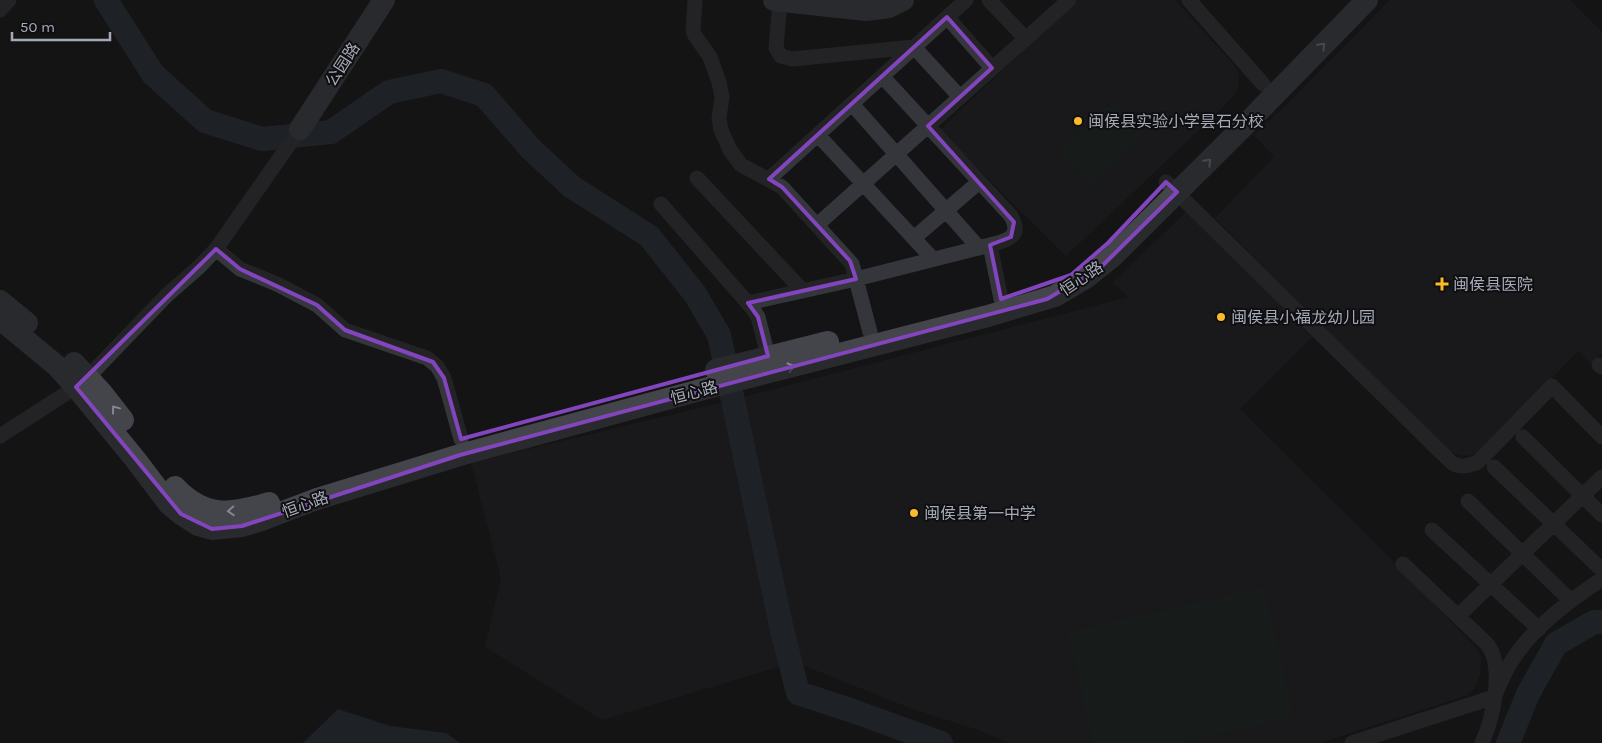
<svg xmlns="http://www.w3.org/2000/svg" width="1602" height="743" font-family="Karla,'Noto Sans SC',sans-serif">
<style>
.built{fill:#202023}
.green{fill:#1c241d}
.water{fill:#2a333a}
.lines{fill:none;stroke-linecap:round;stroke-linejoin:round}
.river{stroke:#2a333a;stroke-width:24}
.street{stroke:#35363b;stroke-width:15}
.secondary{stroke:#43454b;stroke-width:22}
.oneway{stroke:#838791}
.marked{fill:none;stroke:#8345bd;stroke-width:4;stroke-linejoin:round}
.poi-dot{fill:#faba29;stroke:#0f0f11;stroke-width:2}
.labels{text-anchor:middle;stroke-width:4;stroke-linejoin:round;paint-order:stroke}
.street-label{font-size:16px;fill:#a5aab7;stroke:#0f0f11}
.poi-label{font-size:16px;fill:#a5aab7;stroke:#0f0f11;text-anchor:start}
</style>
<rect width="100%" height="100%" fill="#141416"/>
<!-- built -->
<path class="built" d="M1078,0H1175L1236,67L1239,75V83L1237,90L1232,97L1218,112L1066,256L939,130Z
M1390,0H1570L1602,32V353L1591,364L1578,351L1479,454L1464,456L1458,455L1451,452L1442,444L1215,218L1274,157L1254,135L1291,100Z
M1188,210L1312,337L1240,409L1395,563L1478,650L1481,658L1480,676L1474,689L1468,695L1320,743H1009L978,730L910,708L795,662L602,720L485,647L501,578L471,463L732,400L1129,297L1112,283Z"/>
<!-- green -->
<path class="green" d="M1113,102L1144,137L1089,186L1057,151Z
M1264,587L1294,717L1182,743H1093L1068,632Z"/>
<!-- water -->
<path class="water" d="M338,709L390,726L446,733L460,743H303Z"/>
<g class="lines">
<!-- river -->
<path class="river" d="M106,0L153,74L205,121L262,139L331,132L389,92L441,81L484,95L531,149L572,187L649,236L695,294L719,335L782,630L798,693L850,710L941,743
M1508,743L1528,694L1556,644L1594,622H1602"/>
<!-- street -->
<path class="street" d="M695,0L693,29L694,34L710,57L719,82L722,97L719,118L721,130L730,150L741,165L782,187L852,264L870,332
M989,0L1026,39
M1189,0L1263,84
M780,1L776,48L781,56L792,59L914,47L960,97
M0,10L9,0
M947,17L992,68
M852,104L979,248
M818,135L933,259
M697,178L803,291
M769,179L966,0
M1166,182L1452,463C1461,468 1468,466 1478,462L1552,386L1602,437
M661,204L753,309L758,317L768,356
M817,225L1069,0
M914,238L979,182
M990,245L1001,299
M216,249L240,269L277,284L317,305L345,330L427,358L437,366L444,378L461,439
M748,303L856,279L990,245C1006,241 1023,237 1011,216L882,76
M1599,365L1602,367
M0,436L76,387L88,377L167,295L199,267L216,249L300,129
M1523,437L1602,515
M1494,467L1602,570
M1468,501L1571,601
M1432,530L1539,629
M1403,564L1487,644C1505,666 1493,719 1482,743
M1458,616L1602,477
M1352,743L1494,697C1500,685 1504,673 1511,662C1533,627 1569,601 1602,579"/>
<!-- secondary -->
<path class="secondary" d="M774,0L866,10L889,7L903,0
M300,129L384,0
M0,301L27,323
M0,319L57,366L76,387L135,459L169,504L181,514L198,525L212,529L242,526L259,521L317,499L460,455L715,386L988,316L1055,296L1087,277L1112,257L1247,123L1367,0
M74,363L102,393L123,420
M716,370L828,342
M175,487C204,518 231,515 269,503"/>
</g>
<!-- one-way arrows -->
<defs><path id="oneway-chevron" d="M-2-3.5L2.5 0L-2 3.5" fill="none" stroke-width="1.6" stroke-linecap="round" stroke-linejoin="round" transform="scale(1.25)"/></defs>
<g class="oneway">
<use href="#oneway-chevron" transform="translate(1322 46) rotate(-46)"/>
<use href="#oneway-chevron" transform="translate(1208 162) rotate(-45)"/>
<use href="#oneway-chevron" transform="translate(791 367) rotate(-14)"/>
<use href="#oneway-chevron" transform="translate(115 409) rotate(-127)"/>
<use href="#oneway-chevron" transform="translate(231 511) rotate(177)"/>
</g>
<!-- marked area -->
<path d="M0 0H1602V743H0ZM947,17L992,68L928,126L1014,222L1011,237L990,245L1001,299L1071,275L1108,243L1166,182L1177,192L1100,268L1047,299L460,455L242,526L212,529L181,514L76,387L216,249L240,269L317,305L345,330L433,362L444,378L461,439L768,356L758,317L748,303L856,279L850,261L782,187L769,179Z" fill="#141416" fill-opacity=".55" fill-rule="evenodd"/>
<path class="marked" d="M947,17L992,68L928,126L1014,222L1011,237L990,245L1001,299L1071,275L1108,243L1166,182L1177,192L1100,268L1047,299L460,455L242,526L212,529L181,514L76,387L216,249L240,269L317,305L345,330L433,362L444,378L461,439L768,356L758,317L748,303L856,279L850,261L782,187L769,179Z"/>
<!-- markers -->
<g class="poi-dot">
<circle cx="1078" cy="121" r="5"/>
<path d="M1439.5 276.5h5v5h5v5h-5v5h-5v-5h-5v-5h5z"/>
<circle cx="1221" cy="317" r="5"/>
<circle cx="914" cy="513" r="5"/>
</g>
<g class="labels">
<!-- street labels -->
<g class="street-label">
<text transform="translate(342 64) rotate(-57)" y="6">公园路</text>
<text transform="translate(1081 278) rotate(-34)" y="6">恒心路</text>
<text transform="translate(694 392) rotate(-15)" y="6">恒心路</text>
<text transform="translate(305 504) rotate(-20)" y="6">恒心路</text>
</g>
<!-- poi labels -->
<g class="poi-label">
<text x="1088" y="127">闽侯县实验小学昙石分校</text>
<text x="1453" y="290">闽侯县医院</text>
<text x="1231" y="323">闽侯县小福龙幼儿园</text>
<text x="924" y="519">闽侯县第一中学</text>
</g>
</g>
<!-- scale -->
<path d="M12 32v8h98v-8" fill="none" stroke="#a5aab7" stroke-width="2.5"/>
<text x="20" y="32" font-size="15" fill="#a5aab7" stroke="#0f0f11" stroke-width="4" paint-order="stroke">50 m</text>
</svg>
